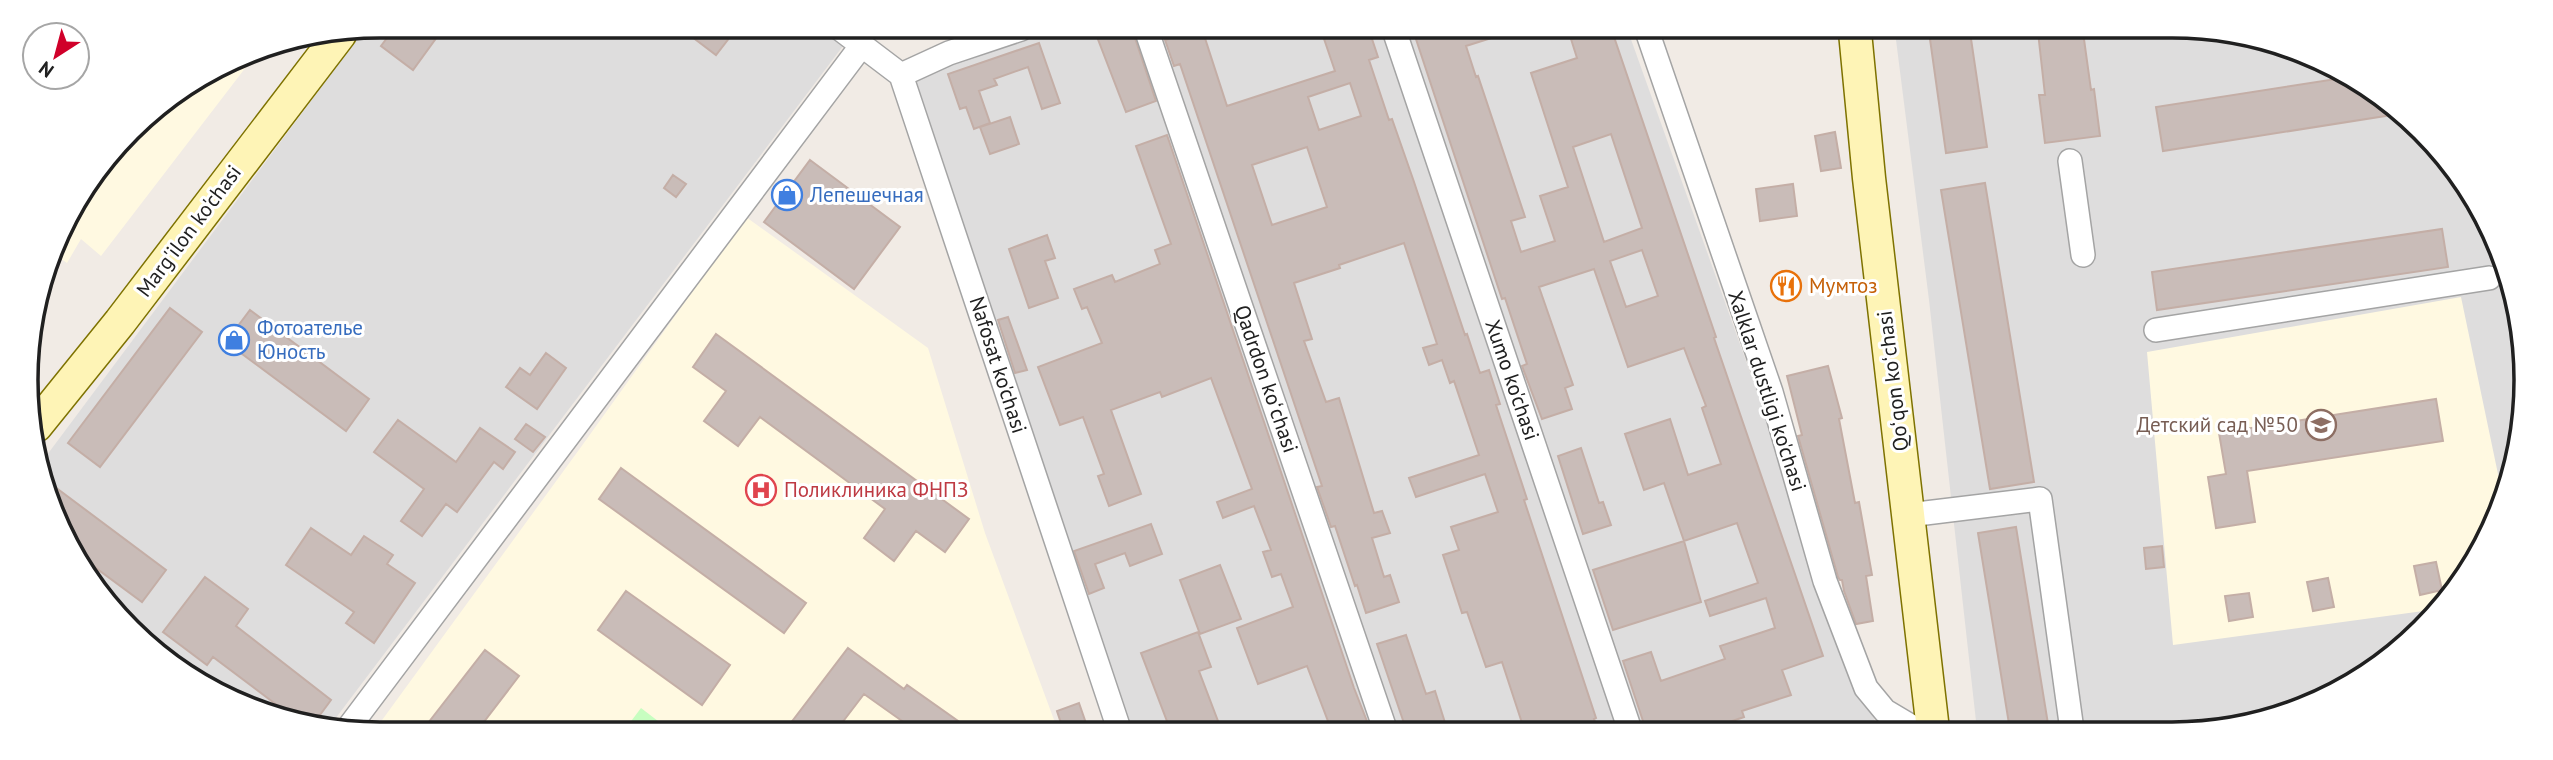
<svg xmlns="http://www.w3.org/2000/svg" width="2553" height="760" font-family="'PT Sans',sans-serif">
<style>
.residential{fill:#dedddd}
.education{fill:#fff9e1}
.park{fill:#c7fec0}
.building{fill:#c9bcb8;stroke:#c4aea6;stroke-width:2;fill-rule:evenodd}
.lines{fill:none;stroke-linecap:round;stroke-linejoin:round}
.street-casing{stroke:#a4a4a4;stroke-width:26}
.secondary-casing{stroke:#7e7200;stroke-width:35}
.street{stroke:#fff;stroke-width:23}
.secondary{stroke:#fef4b6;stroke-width:32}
.labels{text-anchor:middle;stroke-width:6;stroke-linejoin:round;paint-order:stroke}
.shop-label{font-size:21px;fill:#366cbe;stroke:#fff;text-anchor:start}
.street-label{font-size:21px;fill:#202020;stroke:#fff}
.food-label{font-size:21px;fill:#c56008;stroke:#fff;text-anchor:start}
.education-label{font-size:21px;fill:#785e54;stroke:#fff;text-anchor:end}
.health-label{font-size:21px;fill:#be3a42;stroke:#fff;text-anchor:start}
.rim{fill:none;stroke:#202020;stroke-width:3.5}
</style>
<rect width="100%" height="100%" fill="#f1ebe5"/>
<!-- residential -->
<path class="residential" d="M380,26L819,28L843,46L329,727H311L203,686L100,596L45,493L41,463L364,30Z
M1059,29L1628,31L1878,730L1119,729L901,82Z
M1895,32L2242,33L2369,86L2467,183L2520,311V449L2490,537L2423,630L2329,697L2219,731L1977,730L1929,300Z"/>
<!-- education -->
<path class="education" d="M259,50L101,256L81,239L67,263L54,254L63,224L146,114L245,53Z
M746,217L928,348L985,533L1057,728L377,727L581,447Z
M2461,297L2503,498L2490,537L2438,609L2173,645L2147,352Z"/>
<!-- park -->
<path class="park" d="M641,708L667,728H626Z"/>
<!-- building -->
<path class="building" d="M396,26H445L413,70L381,46Z
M679,27H708L737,28L716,55Z
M1094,29H1132L1156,101L1126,112Z
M1165,29H1202L1227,106L1335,71L1321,30H1369L1378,57L1369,60L1389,120L1392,119L1413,179L1465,335L1467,334L1480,373L1489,370L1500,404L1496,405L1527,499L1524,500L1596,718L1594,719L1598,730L1524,729L1502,662L1486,667L1467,612L1462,613L1443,555L1459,550L1451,527L1498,512L1485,474L1416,497L1409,478L1479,455L1454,381L1450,383L1442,360L1429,365L1423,348L1437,344L1404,243L1339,265L1340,268L1294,283L1312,339L1304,341L1326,402L1339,398L1374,513L1382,511L1390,533L1372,538L1384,577L1390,575L1399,602L1366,613L1357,585L1355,586L1335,526L1331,527L1317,487L1322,486L1180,64L1174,66L1165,40L1168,39ZM1350,83L1361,116L1319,130L1308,97ZM1307,147L1327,207L1272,225L1252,165Z
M1413,30H1504V34L1466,46L1476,77L1478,76L1525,217L1511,221L1521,252L1555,241L1540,196L1568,187L1531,73L1577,58L1571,39L1598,31H1612L1716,337L1714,338L1823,656L1782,670L1791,695L1742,711L1744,717L1706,730H1646L1623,661L1651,652L1661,681L1725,659L1720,646L1775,628L1766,598L1710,616L1705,601L1758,583L1737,523L1684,541L1664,483L1644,490L1625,434L1670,419L1688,475L1721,464L1702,408L1706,406L1684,348L1628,367L1594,269L1539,287L1573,385L1565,388L1572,409L1542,419L1522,366L1527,364L1505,298L1502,299ZM1611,134L1642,228L1604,242L1573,147ZM1642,250L1658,296L1626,307L1610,261Z
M1929,32H1970L1987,147L1946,153Z
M2038,32H2083L2091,90L2094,89L2100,136L2045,143L2039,95H2045Z
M1039,43L1060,103L1042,109L1028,67L994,79L997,85L979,91L990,123L974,129L966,107L960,109L948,74Z
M2349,77L2369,86L2398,114L2163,151L2156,107Z
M1010,117L1019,144L990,154L980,127Z
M1835,132L1841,168L1821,171L1815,136Z
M1167,135L1354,688L1370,729H1331L1307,666L1258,684L1237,628L1293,607L1281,574L1272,577L1263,552L1271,550L1254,506L1223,518L1217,502L1252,489L1211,378L1162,397L1160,392L1111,410L1141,494L1109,506L1098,476L1104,474L1083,417L1060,425L1038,367L1102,343L1087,307L1082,309L1074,289L1112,275L1115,282L1160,264L1155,250L1171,244L1136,146Z
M810,160L900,227L854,289L764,222Z
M673,175L686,184L676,197L664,188Z
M1985,183L2034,482L1990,489L1941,190Z
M1793,184L1797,216L1760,221L1756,189Z
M2442,229L2448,267L2157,310L2152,272Z
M1047,235L1055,258L1045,261L1058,298L1029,308L1009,249Z
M170,308L202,332L100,467L68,443Z
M250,310L369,399L346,431L226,342Z
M1008,317L1027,370L1015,373L998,320Z
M716,334L969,519L945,552L916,531L894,561L864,538L885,509L760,417L738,446L704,421L726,391L693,367Z
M546,353L566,368L537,409L506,387L520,368L530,375Z
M1828,366L1842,418L1839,419L1855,503L1859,502L1872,575L1866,576L1873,621L1856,624L1844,591L1842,580H1840L1838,577L1798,436L1802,435L1787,376Z
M2436,399L2443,441L2247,471L2255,522L2216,528L2208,477L2226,474L2219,433Z
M398,420L456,462L480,428L515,452L503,469L494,462L457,512L446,504L422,536L401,521L424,489L374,452Z
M526,424L545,437L533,452L515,439Z
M1581,448L1599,503L1603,502L1611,525L1583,534L1558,456Z
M621,468L806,603L784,633L599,499Z
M43,478L166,570L142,602L77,554L45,493Z
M1151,524L1162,554L1130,566L1125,553L1095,564L1104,588L1089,594L1074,551Z
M2016,527L2049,730H2010L1978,533Z
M311,528L351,555L364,536L393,555L387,564L415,583L374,643L346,623L354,612L286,565Z
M1684,541L1701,602L1613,630L1593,570Z
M2162,546L2164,567L2146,569L2144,548Z
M2436,562L2442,590L2420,595L2414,566Z
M1220,565L1241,619L1200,634L1180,580Z
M205,577L248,609L236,626L331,700L311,727L302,724L213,657L207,665L163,632Z
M2328,578L2334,607L2313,611L2307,582Z
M626,591L730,665L702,705L598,630Z
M2249,593L2253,617L2229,621L2225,596Z
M1198,632L1211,667L1199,671L1221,729H1170L1141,653Z
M1406,635L1426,694L1435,691L1447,729H1406L1377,644Z
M848,648L904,689L907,685L968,728H912L864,694L838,728H787Z
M485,650L519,676L480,727H425Z
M1079,703L1088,729H1063L1057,711Z"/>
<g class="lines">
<!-- street casing -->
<g class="street-casing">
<path id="street" d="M839,28L901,75L1119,729
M1146,29L1385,729
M1394,30L1630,730
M1647,31L1771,392L1825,581L1866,688L1885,711L1917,730
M901,75L949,53L1021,29
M2070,161L2083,255
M2156,330L2489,278
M1909,515L2040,499L2072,730
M349,727L862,45"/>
</g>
<!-- secondary casing -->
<g class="secondary-casing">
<path id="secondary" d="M1855,32L1869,178L1933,730
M36,426L120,322L340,34"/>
</g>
<!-- street -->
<use href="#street" class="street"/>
<!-- secondary -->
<use href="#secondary" class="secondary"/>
</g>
<!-- icons -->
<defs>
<g id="shop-ring" transform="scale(1.575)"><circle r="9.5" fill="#fff" stroke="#3f7fe0" stroke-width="1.5"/><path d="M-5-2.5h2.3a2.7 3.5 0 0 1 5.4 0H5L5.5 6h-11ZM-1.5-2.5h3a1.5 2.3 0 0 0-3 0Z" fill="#3f7fe0"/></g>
<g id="restaurant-ring" transform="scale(1.575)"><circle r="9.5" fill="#fff" stroke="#e8710a" stroke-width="1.5"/><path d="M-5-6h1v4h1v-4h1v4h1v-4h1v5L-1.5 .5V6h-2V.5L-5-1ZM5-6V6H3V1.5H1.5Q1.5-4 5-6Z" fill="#e8710a"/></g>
<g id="school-ring" transform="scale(1.575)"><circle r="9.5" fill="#fff" stroke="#8d6e63" stroke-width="1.5"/><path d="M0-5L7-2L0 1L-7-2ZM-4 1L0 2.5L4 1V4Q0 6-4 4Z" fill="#8d6e63"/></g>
<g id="hospital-ring" transform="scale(1.575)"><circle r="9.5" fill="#fff" stroke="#e0444e" stroke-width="1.5"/><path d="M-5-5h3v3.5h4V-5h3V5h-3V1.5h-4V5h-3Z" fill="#e0444e"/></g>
</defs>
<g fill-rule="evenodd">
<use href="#shop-ring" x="787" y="195"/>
<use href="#restaurant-ring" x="1786" y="286"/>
<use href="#shop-ring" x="234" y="340"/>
<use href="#school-ring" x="2321" y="425"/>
<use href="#hospital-ring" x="761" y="490"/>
</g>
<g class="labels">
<!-- shop labels -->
<g class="shop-label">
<text x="810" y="202">Лепешечная</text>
<text x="257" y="335">Фотоателье<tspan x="257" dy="24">Юность</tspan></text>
</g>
<!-- street labels -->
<g class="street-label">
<text transform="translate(189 231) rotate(-53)" y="7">Marg'ilon ko'chasi</text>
<text transform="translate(998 365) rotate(72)" y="7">Nafosat ko'chasi</text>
<text transform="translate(1266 379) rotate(71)" y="7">Qadrdon koʻchasi</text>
<text transform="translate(1512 380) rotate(71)" y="7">Xumo ko'chasi</text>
<text transform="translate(1893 381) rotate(-97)" y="7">Qoʻqon koʻchasi</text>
<text transform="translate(1767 391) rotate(72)" y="7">Xalklar dustligi ko'chasi</text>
</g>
<!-- food labels -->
<g class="food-label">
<text x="1809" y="293">Mумтоз</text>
</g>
<!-- education labels -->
<g class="education-label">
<text x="2298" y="432">Детский сад №50</text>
</g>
<!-- health labels -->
<g class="health-label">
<text x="784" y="497">Поликлиника ФНПЗ</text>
</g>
</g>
<!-- crop -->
<path d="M0 0H2553V760H0ZM380 38H2172A342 342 0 0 1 2514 380V380A342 342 0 0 1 2172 722H380A342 342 0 0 1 38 380V380A342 342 0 0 1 380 38Z" fill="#fff" fill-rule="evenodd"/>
<path class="rim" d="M380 38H2172A342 342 0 0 1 2514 380V380A342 342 0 0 1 2172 722H380A342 342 0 0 1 38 380V380A342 342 0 0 1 380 38Z"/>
<!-- north arrow -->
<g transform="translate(56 56) rotate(216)"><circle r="33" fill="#ffffff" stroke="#a6a6a6" stroke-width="2"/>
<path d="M0-5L12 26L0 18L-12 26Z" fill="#d0002a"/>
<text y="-10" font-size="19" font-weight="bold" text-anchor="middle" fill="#202020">N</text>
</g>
</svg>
